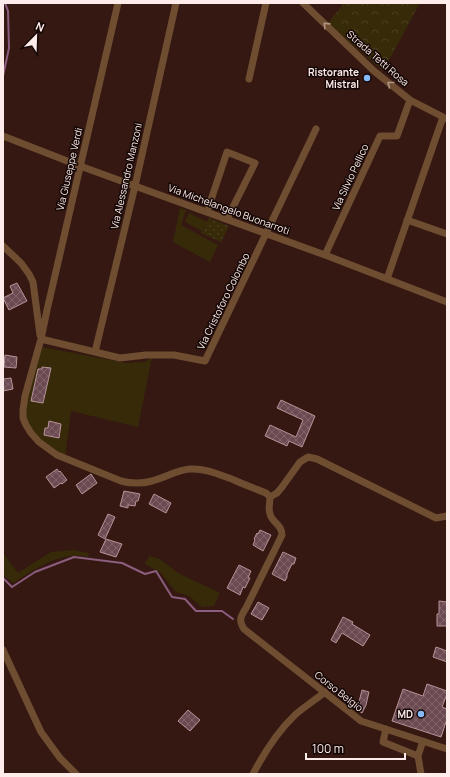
<svg xmlns="http://www.w3.org/2000/svg" width="450" height="777" font-family="Manrope,sans-serif">
<style>
.grass{fill:#362a09}
.forest{fill:url(#forest-crowns)}
.park{fill:url(#park-dots)}
.lines{fill:none;stroke-linecap:round;stroke-linejoin:round}
.stream{stroke:#8b5d7e;stroke-width:2}
.building{fill:url(#building-cross-hatch);stroke:#b89299}
.minor{stroke:#6f4d31;stroke-width:7}
.oneway{stroke:#af9584}
.poi-dot{fill:#86bbfb;stroke:#140705;stroke-width:1.5}
.labels{text-anchor:middle;stroke-width:3;stroke-linejoin:round;paint-order:stroke}
.street-label{font-size:10px;fill:#fdece9;stroke:#140705}
.poi-label{font-size:10px;font-weight:bold;fill:#fdece9;stroke:#140705;text-anchor:end}
</style>
<defs>
<pattern id="forest-crowns" width="20" height="18" patternUnits="userSpaceOnUse"><rect width="20" height="18" fill="#362a09"/><path d="M2 6a3 3 0 1 1 6 0M12 15a3 3 0 1 1 6 0" fill="none" stroke="#4a3f21"/></pattern>
<pattern id="park-dots" width="8" height="8" patternUnits="userSpaceOnUse"><rect width="8" height="8" fill="#362a09"/><path d="M2 2h.1M6 6h.1" fill="none" stroke="#4a3f21" stroke-width="1.8" stroke-linecap="round"/></pattern>
<pattern id="building-cross-hatch" width="8" height="8" patternUnits="userSpaceOnUse"><rect width="8" height="8" fill="#6b4a51"/><path d="M0 0l8 8M0 8l8-8" fill="none" stroke="#81646a"/></pattern>
</defs>
<rect width="100%" height="100%" fill="#351812"/>
<!-- grass -->
<path class="grass" d="M180,208L186,210L181,225L218,245L210,262L173,242Z
M189,213L207,222L202,231L185,222Z
M42,347L126,363L145,362L152,357L138,427L71,411L65,457L36,436L26,420V403Z
M73,550L89,553L88,557C83,556 78,555 73,556C51,557 31,572 13,583L3,575V553L18,573L51,552Z
M149,556L160,559L178,573L220,593L214,606L202,607L189,596L176,592L161,573L145,564Z"/>
<!-- forest -->
<path class="forest" d="M344,3H420L383,71L328,23Z"/>
<!-- park -->
<path class="park" d="M209,218L229,226L221,242L201,233Z"/>
<g class="lines">
<!-- stream -->
<path class="stream" d="M3,76L9,48L8,11L5,3
M3,578L12,587L35,572L74,557L122,563L145,574L156,571L172,597L185,599L196,611H222L233,619"/>
</g>
<!-- building -->
<path class="building" d="M17,283L27,301L9,310L3,298L13,293L10,286Z
M5,355L17,357L16,368L4,367Z
M42,367L51,368L43,403L31,401L38,369H42Z
M11,378L13,389L3,391V379Z
M281,400L315,416L302,447L289,441L287,446L265,436L270,425L296,437L303,420L277,408Z
M49,421L61,424L59,438L44,435L45,428H48Z
M57,469L59,472L60,471L67,480L62,484L61,483L54,488L46,477Z
M91,474L97,483L82,494L76,485Z
M124,491L140,494L138,501H136L135,506L128,505V508L120,506Z
M154,494L171,503L166,513L149,504Z
M108,514L115,517L105,539L98,535Z
M260,530L271,535L263,551L253,545L255,540L254,539L257,533L258,534Z
M106,539L122,544L116,557L100,552Z
M283,552L296,558L294,564H292L287,574V577L285,581L272,574Z
M239,565L251,571L248,578H250L245,588L243,587L240,595L227,588Z
M439,601L447,602V626H437V614H439Z
M258,602L269,608L262,620L251,614Z
M343,617L353,622L352,624L370,635L363,646L342,633L336,643L331,640Z
M436,647L447,651V662L433,657Z
M427,684L447,691V694L442,707L447,709V719L441,737L392,721L403,689L423,696Z
M362,690L369,692L366,705L362,713L356,709L359,702Z
M188,710L200,720L190,731L178,721Z"/>
<g class="lines">
<!-- minor -->
<path class="minor" d="M118,3L47,310L41,339L25,396L23,410V418L26,425L31,433L39,442L57,455L121,481C132,484 141,484 152,481C165,478 176,470 190,469C205,468 220,475 234,480C245,485 256,489 266,493L270,497C270,503 268,508 270,514C272,523 282,524 282,535L246,608C241,616 238,620 244,629L361,721L447,749
M303,3L374,71L410,100L447,119
M249,79L266,3
M3,136L80,166L325,255L447,302
M207,212L227,152L255,163L227,219
M407,220L447,234
M3,246L21,263L29,274L33,282L40,335
M325,255L380,136H397L410,100
M387,279L443,117
M41,339L120,358L146,355H174L205,361L316,129
M95,352L135,186L176,3
M270,497L277,493L282,487L300,462L308,457L317,459L436,518L447,516
M3,650L41,732L60,758L76,774
M386,729L383,742L418,756
M253,774C264,753 277,732 295,715C304,707 315,700 325,692
M421,774L418,756L423,741"/>
</g>
<!-- one-way arrows -->
<defs><path id="oneway-chevron" d="M-2-3.5L2.5 0L-2 3.5" fill="none" stroke-width="1.6" stroke-linecap="round" stroke-linejoin="round"/></defs>
<g class="oneway">
<use href="#oneway-chevron" transform="translate(326 25) rotate(-136)"/>
<use href="#oneway-chevron" transform="translate(390 84) rotate(-142)"/>
</g>
<!-- markers -->
<g class="poi-dot">
<circle cx="367" cy="78" r="4"/>
<circle cx="421" cy="714" r="4"/>
</g>
<g class="labels">
<!-- street labels -->
<g class="street-label">
<text transform="translate(378 58) rotate(41)" y="4">Strada Tetti Rosa</text>
<text transform="translate(69 169) rotate(-77)" y="4">Via Giuseppe Verdi</text>
<text transform="translate(126 176) rotate(-77)" y="4">Via Alessandro Manzoni</text>
<text transform="translate(350 177) rotate(-65)" y="4">Via Silvio Pellico</text>
<text transform="translate(229 209) rotate(20)" y="4">Via Michelangelo Buonarroti</text>
<text transform="translate(223 301) rotate(-64)" y="4">Via Cristoforo Colombo</text>
<text transform="translate(339 691) rotate(38)" y="4">Corso Belgio</text>
</g>
<!-- poi labels -->
<g class="poi-label">
<text x="359" y="76">Ristorante<tspan x="359" dy="12">Mistral</tspan></text>
<text x="413" y="718">MD</text>
</g>
</g>
<!-- border -->
<rect width="450" height="777" fill="none" stroke="#fdece9" stroke-width="8"/>
<!-- north arrow -->
<g transform="translate(36 36) rotate(23)" stroke="#140705" stroke-width="3" paint-order="stroke">
<path d="M0-3L7 15L0 10L-7 15Z" fill="#fdece9"/>
<text y="-6" font-size="11" font-weight="bold" text-anchor="middle" fill="#fdece9">N</text>
</g>
<!-- scale -->
<path d="M306 753v6h99v-6" fill="none" stroke="#fdece9" stroke-width="2"/>
<text x="312" y="753" font-size="12" fill="#fdece9" stroke="#140705" stroke-width="3" paint-order="stroke">100 m</text>
</svg>
